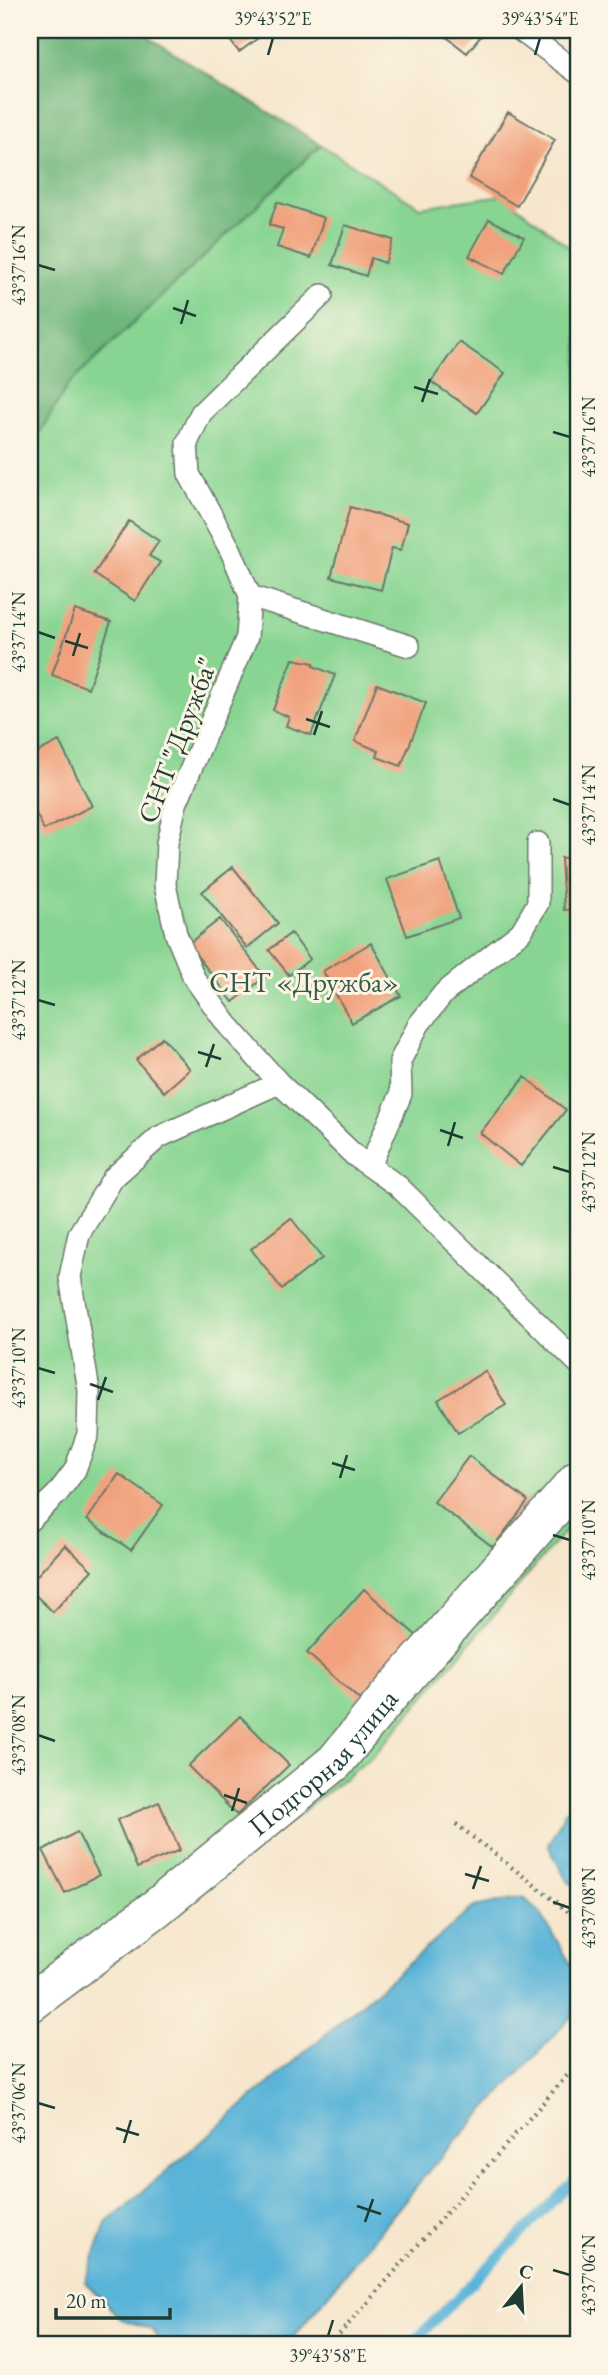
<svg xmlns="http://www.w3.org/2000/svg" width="608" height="2375" font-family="'EB Garamond',serif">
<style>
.green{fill:#88d593;stroke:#548964;stroke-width:2}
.forest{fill:#6eb67d;stroke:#467a58;stroke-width:2}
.water{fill:#5ab4d8;stroke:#3c7886;stroke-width:2}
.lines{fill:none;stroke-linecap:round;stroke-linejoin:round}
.stream{stroke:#5ab4d8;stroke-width:10}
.building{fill:#f1a17d}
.service-casing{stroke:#6a7869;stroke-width:24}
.minor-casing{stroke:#6a7869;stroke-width:41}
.path{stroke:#6a7869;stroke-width:4.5;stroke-dasharray:2 5;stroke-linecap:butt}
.service{stroke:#fff;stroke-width:21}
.minor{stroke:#fff;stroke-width:38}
.ticks{fill:none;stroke:#1f3d34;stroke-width:2.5}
.labels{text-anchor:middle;stroke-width:6;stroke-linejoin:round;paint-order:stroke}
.street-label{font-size:28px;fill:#1f3d34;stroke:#fcf5e5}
.park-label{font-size:28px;fill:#345b47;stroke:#fcf5e5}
.neatline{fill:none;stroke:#1f3d34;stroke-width:2.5}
.ticks-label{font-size:18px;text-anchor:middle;fill:#1f3d34}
</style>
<rect width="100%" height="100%" fill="#fcf5e5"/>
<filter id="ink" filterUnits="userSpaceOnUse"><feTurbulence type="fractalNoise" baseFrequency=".0143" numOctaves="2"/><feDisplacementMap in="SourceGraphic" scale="14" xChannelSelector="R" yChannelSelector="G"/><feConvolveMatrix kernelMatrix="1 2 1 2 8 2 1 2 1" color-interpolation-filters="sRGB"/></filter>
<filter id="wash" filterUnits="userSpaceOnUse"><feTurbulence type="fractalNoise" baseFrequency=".00686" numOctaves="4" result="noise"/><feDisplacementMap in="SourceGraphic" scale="28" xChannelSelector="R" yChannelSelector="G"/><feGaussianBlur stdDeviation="1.57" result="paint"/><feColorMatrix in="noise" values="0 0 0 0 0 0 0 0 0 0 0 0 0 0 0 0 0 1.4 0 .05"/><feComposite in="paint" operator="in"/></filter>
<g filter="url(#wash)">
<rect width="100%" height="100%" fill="#f6e6cc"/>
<!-- green -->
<path class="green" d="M321,145L420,207L503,195L578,254V1516L373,1756L30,2026V449L68,385Z"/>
<!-- forest -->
<path class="forest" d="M30,30H137L321,145L68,385L30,449Z"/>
<!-- water -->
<path class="water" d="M578,1800V1889L566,1879L548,1845L565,1812Z
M523,1897L540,1913L578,1976L572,2016L431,2168L287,2345H164L151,2329L121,2319L85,2282L106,2223L474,1907Z"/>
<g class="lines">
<!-- stream -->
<path class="stream" d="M410,2345L578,2177"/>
</g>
<g id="blocks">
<!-- building -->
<path class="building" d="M222,30H269L239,52Z
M438,30H486L467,53Z
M508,112L555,140L517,206L469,178Z
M277,202L324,218L311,258L277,247L283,229L269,225Z
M489,219L524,237L504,274L469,256Z
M345,225L393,240L385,263L371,258L366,276L332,265Z
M459,342L505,373L477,413L431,382Z
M350,507L408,523L401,550L392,548L381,590L331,577Z
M129,521L159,541L149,556L160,562L135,601L94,574Z
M75,610L111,622L88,688L52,675Z
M293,659L314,663L313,666L335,675L311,735L286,726L289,717L273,710Z
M377,684L426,703L401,766L377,757L379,751L355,741Z
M59,741L92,806L44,830L30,801V756Z
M578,857V909L564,910L561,858Z
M440,861L459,918L407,936L387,879Z
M233,867L278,923L247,948L202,892Z
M220,919L265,977L233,1002L188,944Z
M291,933L310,959L289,975L269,950Z
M371,943L401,996L352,1023L323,971Z
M162,1037L190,1069L164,1092L136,1060Z
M525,1077L566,1110L521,1166L480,1133Z
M291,1218L322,1258L282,1289L251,1249Z
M485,1371L506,1405L458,1433L438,1400Z
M469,1456L528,1501L493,1547L434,1502Z
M119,1474L163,1505L131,1550L87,1520Z
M65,1545L92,1570L53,1612L30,1590V1583Z
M364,1589L418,1637L361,1701L307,1653Z
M240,1716L289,1765L237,1815L188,1766Z
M159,1802L180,1850L137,1868L117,1820Z
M77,1832L99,1875L65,1893L43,1850Z"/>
</g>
</g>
<g filter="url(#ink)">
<use href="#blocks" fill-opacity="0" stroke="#6a7869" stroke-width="2"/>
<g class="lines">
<!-- service casing -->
<g class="service-casing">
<path id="service" d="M520,30L578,73
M322,295L201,413L187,443L189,474L231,551L250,596L247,637L176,804L167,843L165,885L176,934L194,978L227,1024L279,1083L355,1156L398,1186L578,1363
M250,596L409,646
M370,1166L401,1094L400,1061L419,1024L444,993L521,932L538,903V843
M30,1520L57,1494L75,1470L88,1434L89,1391L70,1277L79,1234L113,1178L159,1137L279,1083"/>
</g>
<!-- minor casing -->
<g class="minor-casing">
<g id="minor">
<path id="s1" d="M30,2003L155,1909L335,1762L388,1697L578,1480"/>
</g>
</g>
<!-- path -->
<path class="path" d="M456,1824L578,1919
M330,2345L578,2063"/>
<!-- service -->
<use href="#service" class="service"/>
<!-- minor -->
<use href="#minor" class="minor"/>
</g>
</g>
<!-- ticks -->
<path class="ticks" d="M268,55L273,38M535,55L540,38M38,265L55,270M173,308L196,316M181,324L188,300M414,387L438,394M422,402L430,379M553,432L570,437M38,632L55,638M65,641L88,648M73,656L80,633M306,719L330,727M314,735L322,711M553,799L570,805M38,1000L55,1005M198,1052L221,1059M206,1067L214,1044M440,1130L463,1138M448,1146L455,1122M553,1167L570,1172M38,1368L55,1373M90,1384L113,1392M98,1400L106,1377M332,1463L355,1470M340,1478L347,1455M553,1535L570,1540M38,1735L55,1741M224,1795L247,1803M232,1811L239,1788M465,1874L489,1881M473,1889L481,1866M553,1902L570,1908M38,2103L55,2108M116,2128L139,2135M124,2143L131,2120M357,2206L381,2214M365,2222L373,2199M553,2270L570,2275M328,2336L333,2320"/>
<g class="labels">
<!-- street labels -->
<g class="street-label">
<text transform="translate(177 740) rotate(-69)" y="10">СНТ "Дружба"</text>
<text dy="10" stroke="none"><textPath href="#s1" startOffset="380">Подгорная улица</textPath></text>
</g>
<!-- park labels -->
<g class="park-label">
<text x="304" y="992">СНТ «Дружба»</text>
</g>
</g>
<!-- margin -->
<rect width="608" height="2375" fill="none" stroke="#fcf5e5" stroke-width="77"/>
<!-- north arrow -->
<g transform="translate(521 2287) rotate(18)" stroke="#fcf5e5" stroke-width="5" paint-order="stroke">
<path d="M0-5L12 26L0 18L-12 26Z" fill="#1f3d34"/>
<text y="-10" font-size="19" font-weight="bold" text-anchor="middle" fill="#1f3d34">С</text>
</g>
<!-- scale -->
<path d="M56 2308v10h114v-10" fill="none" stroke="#1f3d34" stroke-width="3.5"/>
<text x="66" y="2308" font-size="21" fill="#1f3d34" stroke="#fcf5e5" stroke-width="5" paint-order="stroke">20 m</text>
<rect x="38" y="38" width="532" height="2298" class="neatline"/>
<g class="ticks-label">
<text x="273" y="25">39°43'52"E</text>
<text x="540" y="25">39°43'54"E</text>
<text transform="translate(19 265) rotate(-90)" y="6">43°37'16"N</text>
<text transform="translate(589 437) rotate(-90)" y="6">43°37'16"N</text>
<text transform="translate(19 632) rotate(-90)" y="6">43°37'14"N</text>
<text transform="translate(589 805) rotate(-90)" y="6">43°37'14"N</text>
<text transform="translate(19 1000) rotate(-90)" y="6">43°37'12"N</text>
<text transform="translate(589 1172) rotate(-90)" y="6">43°37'12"N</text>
<text transform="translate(19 1368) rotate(-90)" y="6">43°37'10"N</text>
<text transform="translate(589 1540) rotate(-90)" y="6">43°37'10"N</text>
<text transform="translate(19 1735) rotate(-90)" y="6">43°37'08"N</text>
<text transform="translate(589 1908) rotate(-90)" y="6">43°37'08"N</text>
<text transform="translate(19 2103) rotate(-90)" y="6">43°37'06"N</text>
<text transform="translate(589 2275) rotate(-90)" y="6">43°37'06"N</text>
<text x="328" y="2362">39°43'58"E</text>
</g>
</svg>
